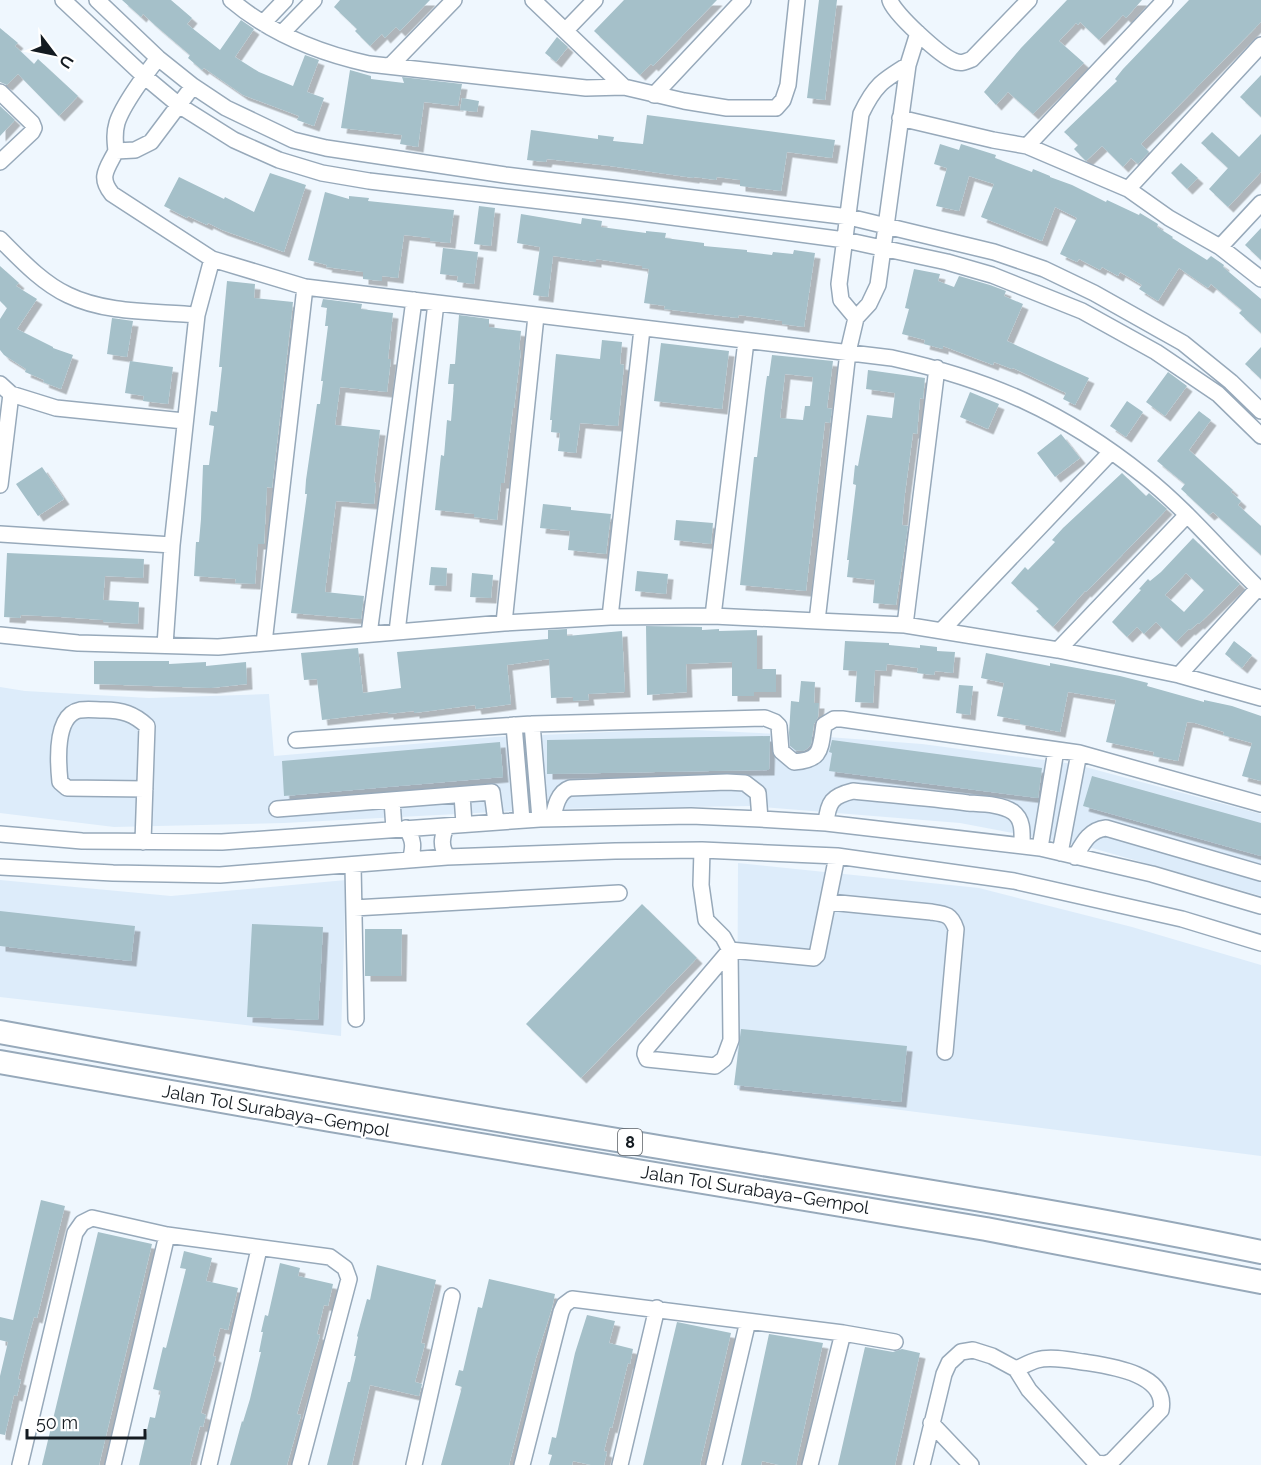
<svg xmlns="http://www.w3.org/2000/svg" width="1261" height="1465" font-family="Raleway,sans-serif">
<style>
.built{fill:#ddecfa}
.building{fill:#a5c0c9;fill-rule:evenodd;filter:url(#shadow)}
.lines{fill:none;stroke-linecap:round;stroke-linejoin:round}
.minor-casing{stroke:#97a9ba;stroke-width:18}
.highway-casing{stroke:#97a9ba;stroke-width:26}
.minor{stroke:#fff;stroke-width:15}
.highway{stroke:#fff;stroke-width:22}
.labels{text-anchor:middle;stroke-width:4.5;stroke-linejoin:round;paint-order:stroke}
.shield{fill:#fff;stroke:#5a5f64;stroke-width:1.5}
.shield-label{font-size:16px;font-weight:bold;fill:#141b21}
.street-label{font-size:18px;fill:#141b21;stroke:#fff}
</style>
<defs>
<filter id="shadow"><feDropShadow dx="5.5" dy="5.5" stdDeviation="0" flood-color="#0004"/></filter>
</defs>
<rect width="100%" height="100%" fill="#eff7fe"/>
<!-- built -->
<path class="built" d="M0,687L25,691L149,698L269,694L274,756L495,737L675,729L801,735L922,744L1074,764L1261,814V896L1092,848L960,823L750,806L552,809L284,823L114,827L0,813Z
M738,863L979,888L1132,927L1261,965V1156L737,1089Z
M0,880L171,896L346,880L341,1036L0,997Z"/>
<!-- building -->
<path class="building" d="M122,0H171L192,18L187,24L220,50L241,20L254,29L235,57L259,72L293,86L305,55L319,60L307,92L324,98L314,126L297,120L299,116L243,95L204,68L202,70L188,58L190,55L156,26L143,14L141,17Z
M340,0H430L400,31L396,27L385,38L382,34L370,46L355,31L357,29L334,7Z
M624,0H717L653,66L651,64L640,75L594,31Z
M819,0H837L825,100L807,98Z
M1067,0H1142L1126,18L1123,15L1099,40L1080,22L1078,25L1076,23L1059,41L1084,63L1033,114L1008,92L996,105L984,92L1021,48Z
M1189,0H1261V22L1141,144L1149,152L1138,164L1131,158L1123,167L1102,146L1086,161L1074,149L1078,145L1064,132L1117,81L1115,79L1123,69Z
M0,28L18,43L15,46L34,64L38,59L78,96L59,116L18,74L7,85L0,82Z
M557,37L568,47L556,62L545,53Z
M350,70L371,76V79L404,83L402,77L462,84L458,106L424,102L418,147L400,144L402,135L341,128Z
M1261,75V117L1240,97Z
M462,98L479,101L477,112L460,110Z
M0,106L15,120L0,136Z
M647,115L835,140L832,158L787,152L781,191L740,186V180L717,177L716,180L694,177V178L610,166L547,159L546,162L527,160L531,130L598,139V135L614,137L613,141L643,144Z
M1212,132L1239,157L1261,134V172L1228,207L1209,189L1228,168L1201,143Z
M940,144L959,150L961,144L996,155L995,158L1032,172L1033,169L1050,176V177L1072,185L1106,202L1107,200L1139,215L1140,213L1158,224L1157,227L1173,237L1172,238L1207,260L1211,256L1224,265L1223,267L1261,299V333L1239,313L1242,310L1211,284L1208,288L1179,268L1158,301L1139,289L1142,285L1120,272L1118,276L1102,267L1100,270L1079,259L1077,262L1060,254L1077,218L1055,207L1042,241L981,217L994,184L969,176L959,211L936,206L947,168L934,164Z
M1181,163L1198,178L1187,189L1171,173Z
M270,173L306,185L284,252L222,230L208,223L207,225L188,216L187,218L164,206L179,177L224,199L225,197L254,212Z
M325,192L349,199V196L369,198L368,201L454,210L450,243L430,241V238L404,235L398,278L382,276V281L363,279V272L326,267L327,265L308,260Z
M479,206L495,208L491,246L474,244Z
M521,214L581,224L582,218L602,221L601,227L646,233V231L666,233L665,238L704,243V246L747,250V252L772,255L773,252L793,254L794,250L815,253L804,327L782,324V321L739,315L738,318L664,309L665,306L644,303L649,269L642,268V266L596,259V262L553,256L548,297L533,295L540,247L517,243Z
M1261,228V260L1245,245Z
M443,248L478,252L474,284L457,282L458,276L440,274Z
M0,266L19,283L16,286L37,299L17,329L53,347V348L73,355L61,389L43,382L44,380L25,372L26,369L4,355L0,350V319L7,308L0,301Z
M914,269L940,274L938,281L954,287L959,276L990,285L1006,291L1004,296L1023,304L1007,341L1089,378L1075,405L1063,399L1066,393L1013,368L1012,369L994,362L993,365L943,346V349L924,344L925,340L902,334L909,309L905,308Z
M227,281L255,284L254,298L293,302L272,488L267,487L264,544H258L255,584L235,583L236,579L194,576L196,542H199L201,519L203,465H209L214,426L209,425L211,411L217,412L222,367H219Z
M323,299L362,304L361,309L393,313L388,359H391L387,392L340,387L335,425L380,430L374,482L376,483L374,504L336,501L325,592L364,596L361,619L291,613L307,494H305L306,480L317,404H320L323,381H321L328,326H325L327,308L321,307Z
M459,315L489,319V327L521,331L519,350H521L514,408H513L504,483H501L497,520L474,517V514L435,510L441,455L444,456L447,420L451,421L454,384H448L450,364H455Z
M112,318L133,321L127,357L107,354Z
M602,340L622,342L620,364L624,365L618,426L580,423L576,453L558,451L560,433L551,432L552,420H550L556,354L600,359Z
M661,343L729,351L722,409L654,401Z
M1261,347V379L1245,364Z
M772,355L833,361L827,408L832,409L830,423L825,422L806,591L740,585L754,457H757L765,390L767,376H769ZM785,374L813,377L810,406H805L803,420L780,418Z
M130,361L173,367L168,404L143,401L144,396L125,393Z
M868,370L925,378L923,399L920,398L917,434L913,433L905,493L902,525L908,526L896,605L873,603L875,580L847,577L849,560H847L856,485L853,484L855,465L858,466L867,415L892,418L895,393L866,389Z
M1168,372L1187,386L1165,416L1146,402Z
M970,392L999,404L988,429L960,417Z
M1127,401L1143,412L1126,437L1110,426Z
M1199,411L1211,420L1189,450L1233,490L1231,492L1241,501L1238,505L1261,526V555L1213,512L1209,515L1181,489L1185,484L1157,461Z
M1061,434L1080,458L1055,477L1037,453Z
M42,467L64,499L38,516L16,484Z
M1122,473L1146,496L1149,493L1167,509L1086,592L1085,591L1053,627L1036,611L1039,609L1011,583L1025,567L1028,570L1055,542L1052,540L1063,528Z
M543,504L571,507V510L611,514L606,554L568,550L570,531L540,528Z
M676,520L713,523L711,544L674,540Z
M1193,538L1240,584L1199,624L1198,623L1190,630L1189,629L1176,642L1156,622L1144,634L1137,627L1127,637L1112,622L1141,590L1139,589L1148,579L1150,581L1161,572ZM1186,573L1204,590L1184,612L1165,595Z
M7,553L144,559L143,578L105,576L103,600L139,602L138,624L103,622V620L61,617L21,615L20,618L4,617Z
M431,567L447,568L446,586L429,585Z
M637,571L668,574L666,594L635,591Z
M472,573L493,575L491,598L470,597Z
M646,626L702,627V630L719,629V631L757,630V669H776V692H754V696H732V662L686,664L687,692L647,695Z
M567,629V636L622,631L625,692L588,694L589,700L573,701V697L551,698L549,659L507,665L511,704L476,709L475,705L414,713V711L388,714V712L322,720L317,679L304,680L301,653L358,648L363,693L401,688L397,652L548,639V630Z
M845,641L889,643V645L920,648V645L937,647V651L955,652L953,673L935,671L934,675L917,673L918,668L887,664L886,671L875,670L873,703L855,702L857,671L843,670Z
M1234,641L1252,655L1242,668L1225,654Z
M986,653L1050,666V663L1120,676L1148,683L1147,686L1204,702V700L1232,706L1261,716V781L1242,776L1252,743L1223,735L1224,732L1195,723L1187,722L1178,761L1153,756L1154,752L1106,742L1116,700L1068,692L1060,732L1020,724V720L997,716L1004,683L981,678Z
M94,661H169V664L206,662V666L246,662L247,684L211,688L94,684Z
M801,681L815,682L814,703H819L818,717L814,724L811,744L808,748L803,751L795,750L790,746L789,733L791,701L799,702Z
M959,685L973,686L970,715L956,713Z
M770,736L769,770L547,774V740Z
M832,740L1042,768L1038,798L829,771L832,753L829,752Z
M500,742L503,777L284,796L282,761Z
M1092,776L1261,823V856L1083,806Z
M642,904L697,958L581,1078L526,1024Z
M0,911L135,926L131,961L0,946Z
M252,924L323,927L318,1020L247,1017Z
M365,929H402L401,976H365Z
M741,1029L907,1046L901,1102L734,1085Z
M41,1200L65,1206L37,1318L34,1317L24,1354L18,1379L21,1380L17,1396L14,1395L5,1435L0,1434V1376L8,1342L0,1340V1317L13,1320Z
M98,1232L152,1244L123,1365L99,1465H42Z
M184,1251L212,1258L206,1281L238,1288L228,1330L220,1328L213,1356L216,1357L201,1413L206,1415L203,1427L200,1426L190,1465H139L150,1417L155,1418L161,1391L153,1389L163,1347L166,1348L186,1269L180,1268Z
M280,1263L300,1268L298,1276L333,1284L328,1306L324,1305L317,1334L320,1335L297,1414L301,1415L287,1465H230L242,1421L243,1422L250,1399L261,1352H259L263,1332H261L265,1315L268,1316Z
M377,1265L436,1280L421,1343L425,1344L415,1382L422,1384L419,1396L370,1385L352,1465H327L348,1382H350L356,1356H354L358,1337L357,1336L367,1299L370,1300Z
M489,1279L555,1294L552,1308L536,1358L509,1465H441L462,1387L455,1385L459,1370L463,1371L478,1307L482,1308Z
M587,1315L615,1321L609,1343L633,1349L630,1364L628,1363L612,1428L610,1427L604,1451L607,1452L604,1465H591L573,1461L572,1465H549L552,1455L548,1454L552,1437L556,1438L575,1353Z
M677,1322L731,1333L700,1465H643Z
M769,1334L823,1343L796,1465H779L762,1461L761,1465H741Z
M865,1347L893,1352L902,1349L920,1353L895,1465H838Z"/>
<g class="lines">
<!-- minor casing -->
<g class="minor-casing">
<path id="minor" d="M63,0L144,76L180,106L234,140L279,160L322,173L369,181L626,211L845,240L947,262L992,275L1082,311L1156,352L1218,394L1261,436
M97,0L158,58L193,86L226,108L293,140L326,148L505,175L849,217L994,252L1044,269L1094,293L1183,343L1231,382L1261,411
M231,0C271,34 319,53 369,64L586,88L624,87L684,101L727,108H776L783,100L788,85L797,0
M533,0L624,87
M890,0C893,13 941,56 954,61C961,64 965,62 972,59L1029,0
M263,23L285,0
M566,30L595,0
M282,33L314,0
M158,58C147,72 122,106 117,123C114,133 115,141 116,151L135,150L151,142L193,86
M391,65L454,0
M908,65C882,81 875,85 861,114L839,284L841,300L856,318L869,304L878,285L908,65L918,33
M0,92L32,123L34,128L32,132L0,162
M654,95L743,0
M900,118L993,140L1027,146L1128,189L1169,218L1220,247L1261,279
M1027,146L1165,0
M116,151C107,169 98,177 112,194L212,259L305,287L892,358C991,380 1064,412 1144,476C1187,510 1222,553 1261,591
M1128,189L1261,45
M0,239C20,259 42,283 68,295C107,314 155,311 197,315
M1220,247L1261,203
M0,384L11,394L56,408L184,421
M0,485L11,394
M0,534L172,545
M713,616L746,341
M610,617L642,329
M817,621L848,352L856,318
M504,623L536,316
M905,625L937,368
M941,631L1111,452
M397,632L436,303
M369,634L414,300
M0,635L78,643L218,647L504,623L610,617L713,616L817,621L905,625L1058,650L1179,675L1261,698
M264,643L305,287
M165,645L172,545L197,315L212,259
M1058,650L1186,516
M1179,675L1258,588
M532,724L540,819
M514,725L522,820
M296,740L532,724L765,718L775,722L779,726L781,751L794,762C822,760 820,750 824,725L834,719H842L1079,753L1261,804
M462,795L464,824
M392,800L394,829
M277,809L492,792L496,822
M553,818C555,807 558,792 570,788L727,782L745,783L758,793L760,819
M826,823C828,802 832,796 853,791C892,795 930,798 968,803C983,804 1001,804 1013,812C1024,820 1022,835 1022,846
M446,826C442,838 440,845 447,857
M406,828C414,840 414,847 410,860
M0,834L82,841L222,842L540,819L691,816L760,819L826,823L1040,848L1152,874L1261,906
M143,842L147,726C134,714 122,710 104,710C96,710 88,709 80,710C54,715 58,763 60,782L67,788L145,789
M1040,848L1056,750
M702,850L701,885L706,920L723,937L730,950L731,1040L724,1059L715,1066L647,1059L645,1054L646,1049L730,950L814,958L817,955L837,856
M1060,853L1079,753
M1075,857C1083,843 1089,830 1106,828L1261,873
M353,865L356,1019
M0,867L113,873L220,875L447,857L615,851L702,850L837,856L1014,881L1182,919L1261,943
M829,902L931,912C945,914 951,914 956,929L945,1052
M354,908L619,893
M931,1423L971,1465
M20,1465L75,1233L82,1223L92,1218L167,1235L330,1257L345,1268L349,1279L300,1465
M113,1465L167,1235
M209,1465L259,1249
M414,1465L452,1296
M522,1465L561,1312L564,1305L572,1299L843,1333L895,1342
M620,1465L657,1308
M714,1465L748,1321
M810,1465L843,1333
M922,1465L944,1374L949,1363L961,1352L973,1350L992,1356L1016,1369L1029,1390L1096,1463L1106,1464L1112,1461L1161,1410C1168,1373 1108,1366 1083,1362C1070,1360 1050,1356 1037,1360C1030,1362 1023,1366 1016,1369"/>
</g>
<!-- highway casing -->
<g class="highway-casing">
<path id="highway" d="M0,1032C217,1072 435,1110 653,1146C856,1180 1059,1210 1261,1252
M0,1062L330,1120L986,1229L1261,1282"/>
</g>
<!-- minor -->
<use href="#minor" class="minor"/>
<!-- highway -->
<use href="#highway" class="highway"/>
</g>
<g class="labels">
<!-- shield labels -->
<rect class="shield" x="618" y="1129" width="24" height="26" rx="4.5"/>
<g class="shield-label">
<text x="630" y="1148">8</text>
</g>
<!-- street labels -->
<g class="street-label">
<text transform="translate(276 1111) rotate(10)" y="6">Jalan Tol Surabaya–Gempol</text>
<text transform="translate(755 1190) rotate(9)" y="6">Jalan Tol Surabaya–Gempol</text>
</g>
</g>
<!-- north arrow -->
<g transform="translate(54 54) rotate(122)" stroke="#ffffff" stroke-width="4.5" paint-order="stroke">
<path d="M0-4.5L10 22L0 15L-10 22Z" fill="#141b21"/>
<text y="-9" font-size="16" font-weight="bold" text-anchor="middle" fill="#141b21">U</text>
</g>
<!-- scale -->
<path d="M27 1429v9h118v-9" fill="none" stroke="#141b21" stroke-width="3"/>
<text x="36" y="1429" font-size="18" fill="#141b21" stroke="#ffffff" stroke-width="4.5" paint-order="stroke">50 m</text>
</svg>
